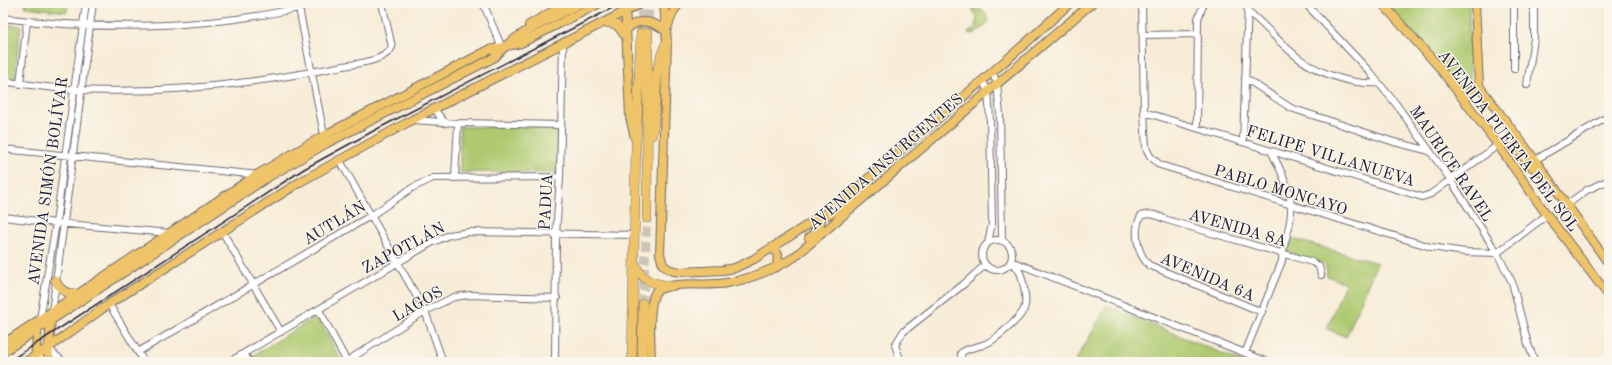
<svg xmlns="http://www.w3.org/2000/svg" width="1612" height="365" font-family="'Old Standard TT',serif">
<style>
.green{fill:#aec96f;stroke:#687655}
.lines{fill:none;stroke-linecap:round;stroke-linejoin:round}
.highway-tunnel{stroke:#ccc4b8;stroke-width:9;stroke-dasharray:9 4.5;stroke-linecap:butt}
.minor-casing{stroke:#6d6972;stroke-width:8}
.major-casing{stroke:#6d6972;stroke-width:10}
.highway-casing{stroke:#6d6972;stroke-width:10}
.minor{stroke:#fff;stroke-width:6}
.major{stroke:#efc469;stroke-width:8}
.highway{stroke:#efc469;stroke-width:9}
.rail{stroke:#22223b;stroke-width:1.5}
.labels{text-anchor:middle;stroke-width:3;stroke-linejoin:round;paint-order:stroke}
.street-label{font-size:16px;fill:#22223b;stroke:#fbf7ec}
</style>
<rect width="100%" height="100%" fill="#fbf7ec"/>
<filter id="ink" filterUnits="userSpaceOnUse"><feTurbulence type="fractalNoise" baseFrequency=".025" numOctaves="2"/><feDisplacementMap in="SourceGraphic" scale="8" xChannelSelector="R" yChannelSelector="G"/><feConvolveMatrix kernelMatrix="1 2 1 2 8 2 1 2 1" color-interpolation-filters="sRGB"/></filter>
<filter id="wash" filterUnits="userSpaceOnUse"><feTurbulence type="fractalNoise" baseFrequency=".012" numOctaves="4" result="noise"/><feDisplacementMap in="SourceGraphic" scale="16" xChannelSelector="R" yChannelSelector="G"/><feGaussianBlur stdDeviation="0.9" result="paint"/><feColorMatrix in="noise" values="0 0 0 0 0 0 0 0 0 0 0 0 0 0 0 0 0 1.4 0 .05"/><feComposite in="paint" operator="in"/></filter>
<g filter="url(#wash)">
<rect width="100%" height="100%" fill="#f7ecd7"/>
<!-- green -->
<path class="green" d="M26,3H68L67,12L25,7Z
M1385,3H1469L1470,84L1466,90L1459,87Z
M972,9L983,10L989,20L987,25L974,34L968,33L975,28L977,17Z
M3,24L21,26L14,82L3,80Z
M559,126L557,173L460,172V127Z
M1290,238L1377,263L1346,337L1327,329L1345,283L1327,276L1326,266L1322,263L1286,252Z
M1107,306L1243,362H1075Z
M317,316L342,362H251L249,358Z"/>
</g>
<g filter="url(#ink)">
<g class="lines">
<!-- highway-tunnel -->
<path class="highway-tunnel" d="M641,33L642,3
M648,33L649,3
M643,304L647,218"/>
<!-- minor casing -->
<g class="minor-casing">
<path id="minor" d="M298,3L325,140
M483,3L502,48
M1142,3L1144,112L1146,148L1150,156L1160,165L1431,247L1465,252L1497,253L1547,215
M1305,3L1367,69L1396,104L1450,179L1497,253L1512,282L1528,344L1535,362
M1514,3V69
M1248,11C1282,40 1293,64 1339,78C1352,82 1364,84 1378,83
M3,18C101,31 222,29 318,3
M1144,35L1198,34
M992,72L997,83L1000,115L1002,241
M1245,78L1291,108L1394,142L1430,151
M982,80L988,91L990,119L992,223L988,243
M3,81C29,85 55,89 81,90C168,94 253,84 338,67C352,64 386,62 392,47L382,3
M20,84L27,21
M1527,85L1534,38V3
M434,109L445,123
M1144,112L1422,197L1431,194L1498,145
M413,120L458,123L561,125
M1197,127L1198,19L1204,3
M1243,142L1248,3
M3,149L259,175
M339,159L425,311L443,362
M1535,160L1609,116
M455,177L458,123
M1566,205L1587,190L1609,180
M3,217L56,223L170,233
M222,231L281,332
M982 255a15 15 0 1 1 30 0a15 15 0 1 1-30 0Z
M1011,261L1268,362
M109,304L144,362
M319,310L347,362
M52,312L93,3
M1262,312L1149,265C1137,254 1133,229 1141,216C1151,212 1158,216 1167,220L1312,262L1319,266L1321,275
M40,319L56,223L86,3
M48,348L63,362
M138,352L372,215L412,188L433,178L560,177
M244,353L249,362
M1245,353L1282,261C1282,247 1288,235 1290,221C1295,196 1282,173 1271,151
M35,356L48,362
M347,361L425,311L454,297L470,295L557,298
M229,362L431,243L449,235L469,232L634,235
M555,362L556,235L560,177L563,43
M901,362L895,345L903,332L964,284L985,265
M961,362V353C969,347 976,348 985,344C994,341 1021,318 1024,309C1027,302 1025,294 1024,288C1022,278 1021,269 1012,264"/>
</g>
<!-- major casing -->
<g class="major-casing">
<path id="major" d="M625,3L630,117L635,138
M664,3L667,42L660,254L663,265L670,270L680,272L723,270L735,268L754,259L773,247L826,213L842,201L1026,43L1070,3
M1382,3L1439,67L1498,145L1547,215L1609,296
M1475,3L1479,86L1535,160L1609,264
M604,22L617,25L626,37
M529,25L567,3
M667,28L674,10L680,3
M627,29C640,17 653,21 666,31
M1464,99L1479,86
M1498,145L1509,143C1523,152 1527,168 1543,173
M826,215C848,211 856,188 876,187
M809,238L819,228L822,216
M773,247L778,255L777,267
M55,280C60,291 69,296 81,293
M3,344L258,174L323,136L489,50L521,43L600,3
M3,352L265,179L327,143L495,57C516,31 553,19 581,3
M35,360L38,325
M25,362L48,348L109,304L300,182L412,120L642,3
M48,362L51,317
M651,362C651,344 647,306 656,291C676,280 705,287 727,283C751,279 772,270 793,258L1092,3"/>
</g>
<!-- highway casing -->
<g class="highway-casing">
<path id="highway" d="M652,135C658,106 652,68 667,42
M647,218L648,33
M635,264C643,282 651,283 670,286
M632,362L636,144L641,33
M642,362L643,304"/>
</g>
<!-- minor -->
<use href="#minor" class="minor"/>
<!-- major -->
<use href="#major" class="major"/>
<!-- highway -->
<use href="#highway" class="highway"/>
<!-- rail -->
<path class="rail" d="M8,362L304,169L377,129L622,3"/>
</g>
</g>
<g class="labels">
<!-- street labels -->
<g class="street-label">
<text transform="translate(1509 140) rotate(53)" y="6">AVENIDA PUERTA DEL SOL</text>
<text transform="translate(1331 155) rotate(17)" y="6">FELIPE VILLANUEVA</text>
<text transform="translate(885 161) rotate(-41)" y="6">AVENIDA INSURGENTES</text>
<text transform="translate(1452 163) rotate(56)" y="6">MAURICE RAVEL</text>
<text transform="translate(47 181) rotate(-82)" y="6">AVENIDA SIMÓN BOLÍVAR</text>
<text transform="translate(1281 189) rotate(17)" y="6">PABLO MONCAYO</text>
<text transform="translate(545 202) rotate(-87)" y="6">PADUA</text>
<text transform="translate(334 222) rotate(-31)" y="6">AUTLÁN</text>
<text transform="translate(1238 227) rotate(16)" y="6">AVENIDA 8A</text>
<text transform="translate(403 247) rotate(-28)" y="6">ZAPOTLÁN</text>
<text transform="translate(1208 276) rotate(23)" y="6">AVENIDA 6A</text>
<text transform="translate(417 303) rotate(-30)" y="6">LAGOS</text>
</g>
</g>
<!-- margin -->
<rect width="1612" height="365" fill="none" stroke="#fbf7ec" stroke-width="16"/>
</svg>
